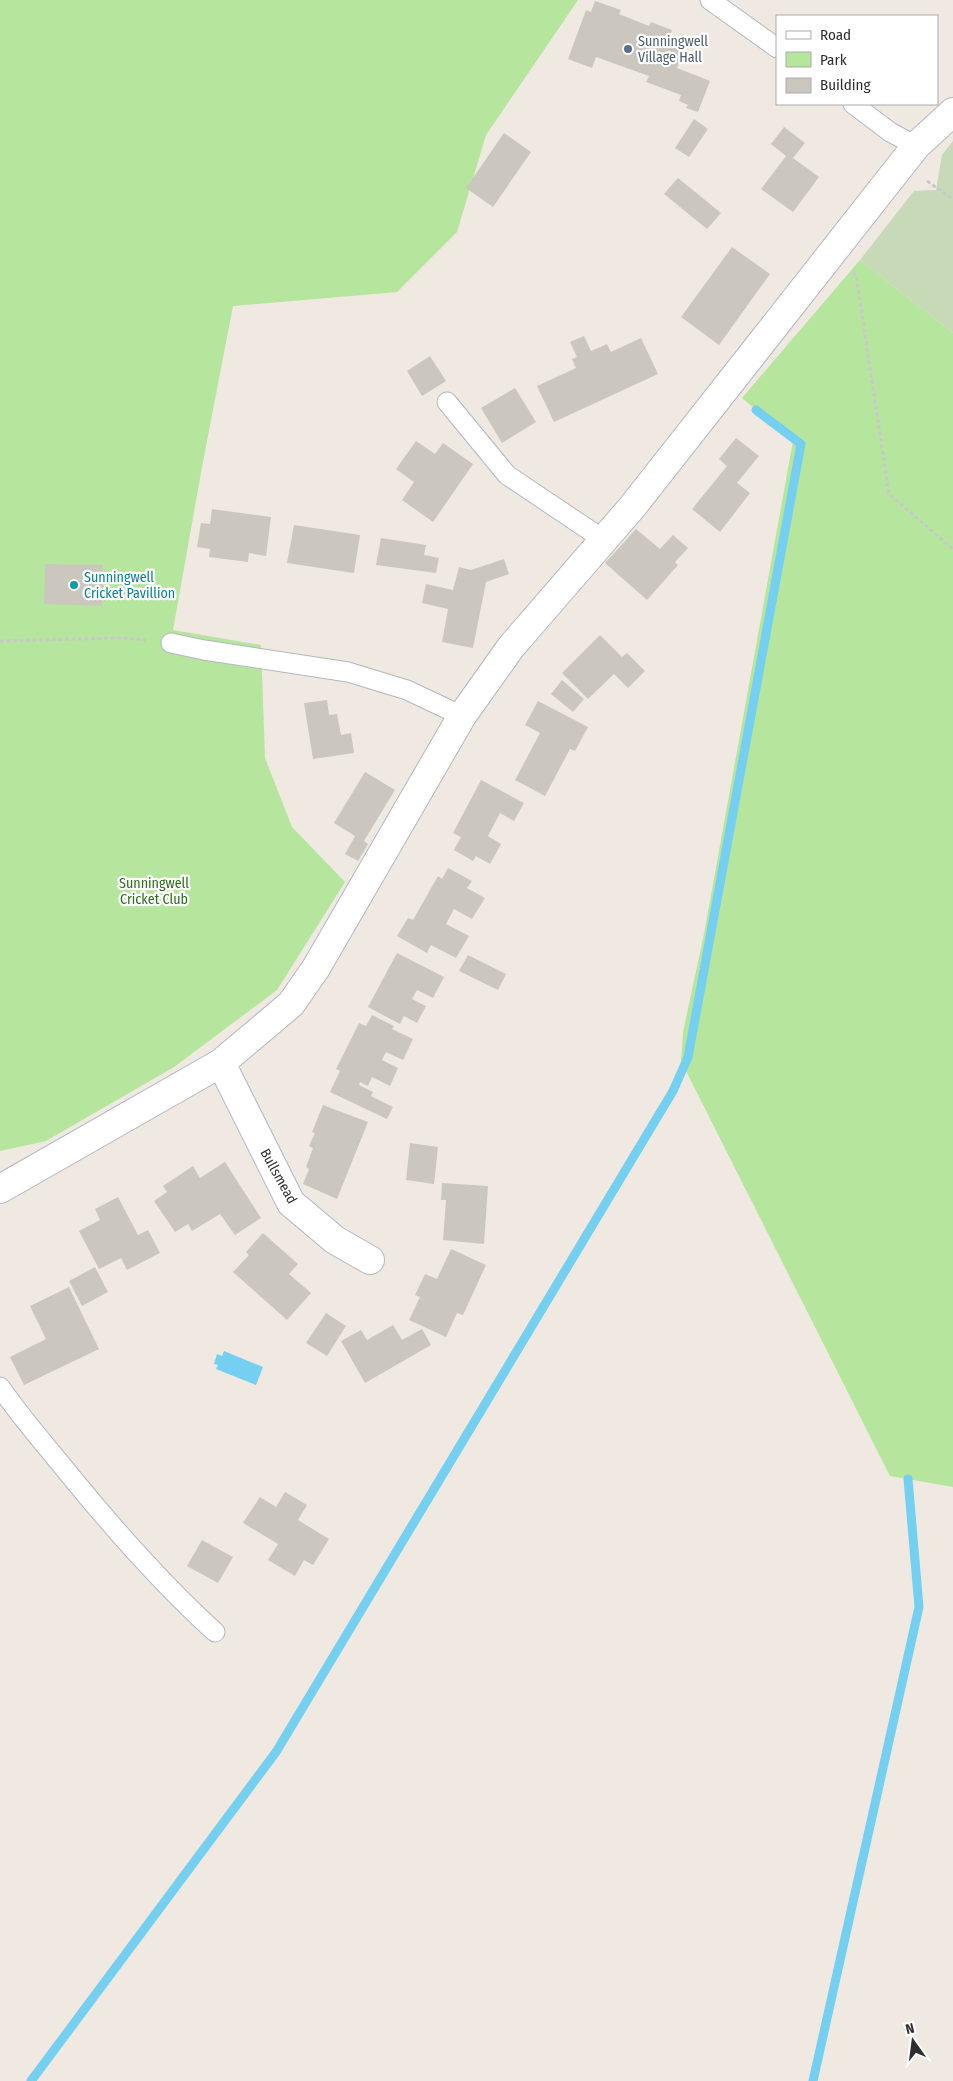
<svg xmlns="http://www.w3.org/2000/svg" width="953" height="2081" font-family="'Fira Sans Condensed',sans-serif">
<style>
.green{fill:#b6e59e}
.cemetery{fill:#c8d9b8}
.water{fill:#75cff0}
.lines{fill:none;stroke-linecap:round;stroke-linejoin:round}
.stream{stroke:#75cff0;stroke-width:9}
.building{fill:#cbc7bf}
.service-casing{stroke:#b4b7c1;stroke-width:21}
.minor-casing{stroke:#b4b7c1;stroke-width:30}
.path{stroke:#c9c9c9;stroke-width:3;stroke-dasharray:4 2.5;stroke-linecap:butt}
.service{stroke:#fff;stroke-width:19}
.minor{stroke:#fff;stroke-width:28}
.service-dot{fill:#5c6f8a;stroke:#fff;stroke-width:2}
.culture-dot{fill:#0f9aa8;stroke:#fff;stroke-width:2}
.labels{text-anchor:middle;stroke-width:4.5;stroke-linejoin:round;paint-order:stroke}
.service-label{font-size:14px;fill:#4e5e75;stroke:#fff;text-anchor:start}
.culture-label{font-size:14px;fill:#0d838f;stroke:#fff;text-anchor:start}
.park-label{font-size:14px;fill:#2c6e1b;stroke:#fff}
.street-label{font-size:14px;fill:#2e2e2e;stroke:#fff}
</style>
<rect width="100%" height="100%" fill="#efe9e1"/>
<!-- green -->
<path class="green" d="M0,0H578L486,135L457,232L397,292L233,306L202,467L173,630L261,645L265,758L292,827L345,882L277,990L174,1067L46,1141L0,1151Z
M860,260L953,333V1487L890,1476L681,1061L683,1032L704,934L793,441L742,398Z"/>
<!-- cemetery -->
<path class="cemetery" d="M953,141V333L860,260L914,191L936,190L942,155Z"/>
<!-- water -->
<path class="water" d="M224,1351L263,1367L256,1385L216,1369L218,1365L214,1364L217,1354L222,1356Z"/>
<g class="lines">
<!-- stream -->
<path class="stream" d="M31,2081L276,1752L673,1091L688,1057L801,444L756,410
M813,2081L919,1607L908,1479"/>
</g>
<!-- building -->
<path class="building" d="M595,1L621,10L619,14L649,26L651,22L672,30L670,36L687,42L677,68L710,81L698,112L686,108L688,105L679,101L681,95L646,82L649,76L596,57L592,68L568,59L586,10L591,12Z
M694,119L708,129L689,157L675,148Z
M784,127L805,143L793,158L819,177L793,212L761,189L786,156L771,144Z
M504,133L531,152L493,207L466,188Z
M678,178L721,213L707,229L664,194Z
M732,247L770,274L719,345L681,317Z
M584,336L591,351L607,344L611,352L641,338L658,374L554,422L537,386L576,368L572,359L577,357L570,342Z
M430,356L446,381L422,396L407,371Z
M515,388L536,422L502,443L481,408Z
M736,438L759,456L737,483L750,493L720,532L692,509L727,466L719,459Z
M416,441L435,454L443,443L473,464L433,522L402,500L414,482L396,469Z
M212,509L271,517L266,556L249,553L248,562L209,557L210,549L197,547L201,523L210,524Z
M294,525L360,535L354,573L287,563Z
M636,529L660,549L673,535L688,548L675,562L678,565L647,600L605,563Z
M381,538L426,545L424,555L439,558L436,573L376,565Z
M504,559L509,574L486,582L473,648L442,642L448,609L422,603L426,584L453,590L459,567L471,570Z
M45,564L103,565L102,606L44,604Z
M600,635L622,657L627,653L645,671L628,688L614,674L588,699L562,673Z
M562,680L584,699L573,712L551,694Z
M327,700L329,715L337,714L341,735L351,733L354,753L313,759L304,703Z
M538,701L588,727L575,751L570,749L545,796L515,780L540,733L525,725Z
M365,772L395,790L364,841L368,844L358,861L345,854L355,836L334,823Z
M481,780L524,803L514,821L500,813L488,836L501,844L490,864L476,856L473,861L454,850L461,837L453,833Z
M448,868L472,881L467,888L485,898L472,919L454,909L446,924L469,936L456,958L431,945L427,953L397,936L408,918L413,920L438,876L442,879Z
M397,953L444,977L433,998L417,990L412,999L426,1006L417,1023L404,1016L400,1024L368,1007Z
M468,955L506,974L498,990L459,971Z
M372,1015L394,1026L392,1029L413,1039L403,1060L386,1052L382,1060L398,1068L390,1086L372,1077L368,1086L360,1082L359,1085L373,1092L371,1096L393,1107L387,1119L330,1092L340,1071L336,1069L359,1023L366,1026Z
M323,1105L368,1122L337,1199L303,1184L309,1169L306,1167L313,1148L309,1146L315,1133L312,1132Z
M410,1143L438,1147L434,1184L406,1180Z
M225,1162L261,1218L235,1235L220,1214L192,1231L188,1224L175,1232L154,1201L167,1192L163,1186L193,1166L200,1178Z
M442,1183L488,1186L484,1244L443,1240L446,1200H441Z
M118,1197L138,1235L148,1230L160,1253L127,1270L121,1258L99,1269L79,1231L100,1220L95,1209Z
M263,1233L298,1264L289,1274L311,1293L287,1320L233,1272L249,1255L246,1252Z
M451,1249L486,1265L463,1315L457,1313L446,1337L409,1320L420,1297L415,1295L425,1274L437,1279Z
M95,1267L108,1292L82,1306L69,1281Z
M69,1287L99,1349L24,1385L10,1357L46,1339L30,1306Z
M326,1313L346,1326L327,1356L306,1343Z
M393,1325L402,1340L422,1329L431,1345L365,1383L341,1341L361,1330L367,1340Z
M285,1492L307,1505L298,1520L329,1539L313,1565L304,1560L295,1576L268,1560L278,1544L243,1523L260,1497L276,1507Z
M202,1540L233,1557L218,1583L187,1566Z"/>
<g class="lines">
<!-- service casing -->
<g class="service-casing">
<path id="service" d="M710,0L777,48
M853,104L890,132L916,146
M447,402L507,475L604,540
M171,643L204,650L348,672L407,690L462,716
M0,1387C20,1416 42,1441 64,1468C111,1526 160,1582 215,1632"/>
</g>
<!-- minor casing -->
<g class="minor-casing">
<path id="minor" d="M221,1063L291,1203L335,1240L370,1260
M0,1189L221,1063L291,1004L316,968L462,716L511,647L633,506L916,146L953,112"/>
</g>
<!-- path -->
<path class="path" d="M927,181L953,199
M853,272L856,275L889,494L953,549
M0,641L120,638L146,640"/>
<!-- service -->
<use href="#service" class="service"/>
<!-- minor -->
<use href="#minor" class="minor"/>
</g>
<!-- markers -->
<circle class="service-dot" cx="628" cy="49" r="5"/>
<circle class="culture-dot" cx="74" cy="585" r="5"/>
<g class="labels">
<!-- service labels -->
<g class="service-label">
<text x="638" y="46">Sunningwell<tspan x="638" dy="16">Village Hall</tspan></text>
</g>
<!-- culture labels -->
<g class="culture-label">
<text x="84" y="582">Sunningwell<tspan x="84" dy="16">Cricket Pavillion</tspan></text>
</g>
<!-- park labels -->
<g class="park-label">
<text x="154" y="888">Sunningwell<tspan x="154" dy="16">Cricket Club</tspan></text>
</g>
<!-- street labels -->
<g class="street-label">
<text transform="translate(279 1176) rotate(61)" y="5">Bullsmead</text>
</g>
</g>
<!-- legend -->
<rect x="776" y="15" width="162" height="90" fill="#ffffff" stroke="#ababab"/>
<rect x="786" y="31" width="25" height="8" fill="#ffffff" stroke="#ababab"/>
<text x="820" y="40" font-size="15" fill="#2e2e2e">Road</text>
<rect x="786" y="52" width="25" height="15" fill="#b6e59e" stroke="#ababab"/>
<text x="820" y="65" font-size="15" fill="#2e2e2e">Park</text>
<rect x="786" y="78" width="25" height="15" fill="#cbc7bf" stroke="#ababab"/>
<text x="820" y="90" font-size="15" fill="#2e2e2e">Building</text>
<!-- north arrow -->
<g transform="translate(913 2041) rotate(346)" stroke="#ffffff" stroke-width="4" paint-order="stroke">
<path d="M0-4L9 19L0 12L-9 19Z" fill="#2e2e2e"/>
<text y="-8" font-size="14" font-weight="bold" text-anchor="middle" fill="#2e2e2e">N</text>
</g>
</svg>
